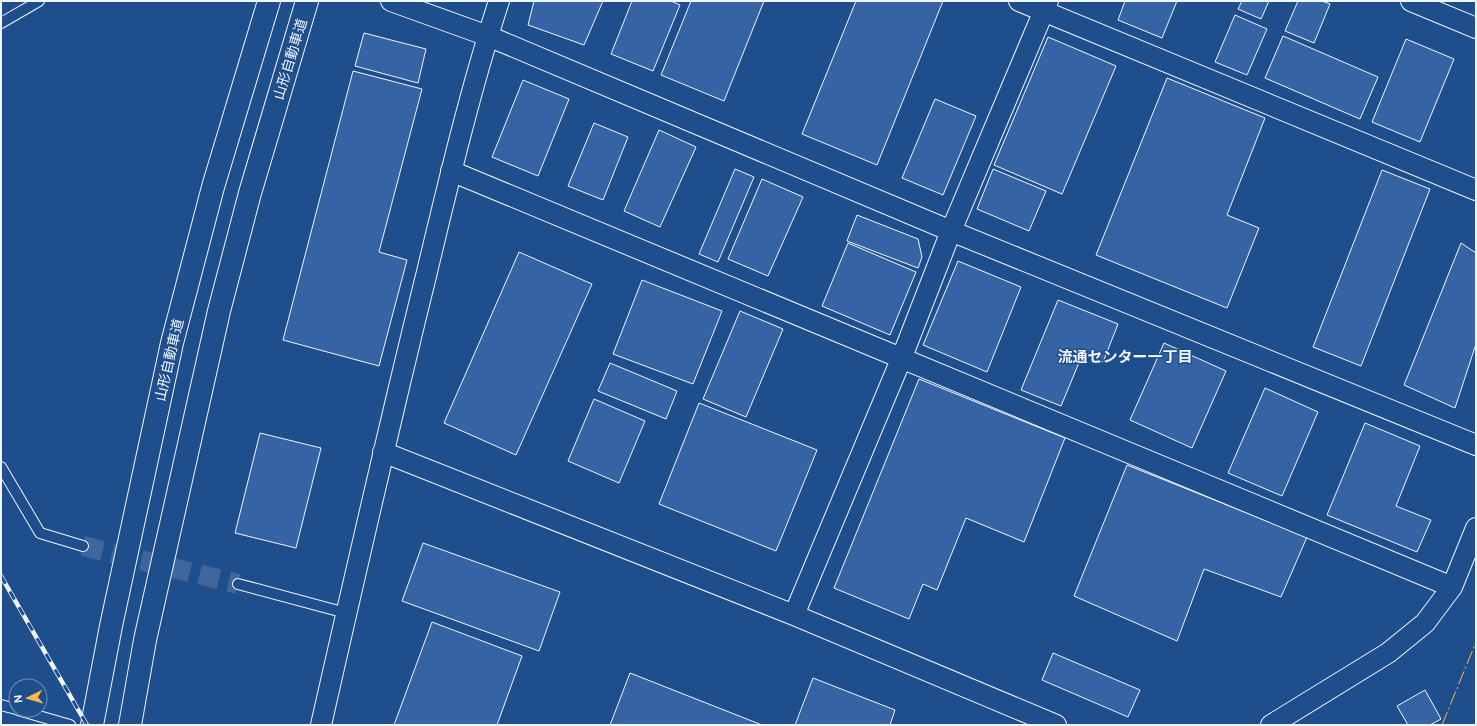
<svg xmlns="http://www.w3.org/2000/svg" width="1477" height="726" font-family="'DM Sans','Noto Sans JP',sans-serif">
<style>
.building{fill:#3563a3;stroke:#f2f6ff}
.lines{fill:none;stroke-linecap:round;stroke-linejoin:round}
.minor-tunnel{stroke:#3f679d;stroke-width:20;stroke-dasharray:20 10;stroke-linecap:butt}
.service-casing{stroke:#f2f6ff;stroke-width:12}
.minor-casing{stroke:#f2f6ff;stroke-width:22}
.motorway-casing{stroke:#f2f6ff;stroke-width:24}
.service{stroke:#1f4e8c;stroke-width:10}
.minor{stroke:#1f4e8c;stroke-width:20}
.motorway{stroke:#1f4e8c;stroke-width:22}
.rail-casing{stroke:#f2f6ff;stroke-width:4.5}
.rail{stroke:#1f4e8c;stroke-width:3;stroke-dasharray:9;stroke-linecap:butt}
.power{stroke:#ffb74d;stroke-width:1;stroke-dasharray:14 3 2 3;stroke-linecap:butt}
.labels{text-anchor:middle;stroke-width:3;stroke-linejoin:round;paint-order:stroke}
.street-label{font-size:14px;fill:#f2f6ff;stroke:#1f4e8c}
.neighbourhood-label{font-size:15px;font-weight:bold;fill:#f2f6ff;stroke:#1f4e8c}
</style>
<rect width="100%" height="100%" fill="#1f4e8c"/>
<!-- building -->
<path class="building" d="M534,1H603L584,45L528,25Z
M632,1H671L680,5L653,71L611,54Z
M691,1H764L724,101L661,75Z
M856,1H943L877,165L802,134Z
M1125,1H1177L1162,38L1118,20Z
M1242,1H1269L1261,19L1238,9Z
M1298,1H1322L1330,4L1314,43L1285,31Z
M1235,15L1267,29L1247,75L1215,62Z
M364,33L426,49L418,83L355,66Z
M1283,36L1378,77L1360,119L1265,78Z
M1048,37L1116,66L1062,194L994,165Z
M1406,39L1454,59L1420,142L1372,122Z
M353,71L422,89L379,252L407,260L379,366L283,340Z
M1167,78L1265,118L1227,215L1259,228L1227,308L1096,255Z
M523,80L569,99L538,176L492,157Z
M935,99L976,116L943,195L902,178Z
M594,123L628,137L603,200L568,186Z
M659,130L696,147L660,227L624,211Z
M735,169L754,177L718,262L699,254Z
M993,169L1046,191L1029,231L977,209Z
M1382,170L1430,189L1361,366L1313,347Z
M762,179L803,197L768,276L728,259Z
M857,215L918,239L922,257L918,268L847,241Z
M848,243L916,272L890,335L822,306Z
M1461,243L1476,253V344L1455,408L1404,385Z
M519,252L592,284L516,455L444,423Z
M958,261L1021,287L987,372L923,345Z
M642,280L722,311L693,384L613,354Z
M1058,300L1118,324L1103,362L1083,353L1061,406L1021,390Z
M740,311L783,329L746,417L703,399Z
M1164,343L1226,371L1192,448L1130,420Z
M610,363L677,391L666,419L598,391Z
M919,379L1065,438L1024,542L966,518L937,590L923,584L909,619L834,588Z
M1265,388L1318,412L1282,496L1228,473Z
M594,399L645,421L619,483L568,461Z
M699,403L817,450L776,551L659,504Z
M1365,423L1420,446L1396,506L1431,520L1417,552L1327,515Z
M260,433L321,448L296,548L235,533Z
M1127,465L1307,537L1281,597L1204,569L1177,641L1074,596Z
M423,543L560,592L539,651L402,601Z
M432,622L522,656L497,725H394Z
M1053,653L1140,690L1128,717L1042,680Z
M630,673L762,725H610Z
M813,678L895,710L890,725H795Z
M1425,690L1441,719L1430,725H1408L1397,706Z"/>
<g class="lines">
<!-- minor-tunnel -->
<path class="minor-tunnel" d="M83,546L238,584"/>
<!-- service casing -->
<g class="service-casing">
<path id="service" d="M1,23L39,1
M1,467L40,533L83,546
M238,584L346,613
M1,705L16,709
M18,710L70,725"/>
</g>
<!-- minor casing -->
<g class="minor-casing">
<path id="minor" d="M391,1L488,36L951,231L1476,445
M1019,1L1476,190
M1411,1L1476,28
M451,171L1452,587
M383,452L794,615L1056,725
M794,615L902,357L951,231L1048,1
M321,725C355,575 389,425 426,276C448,184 470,91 499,1
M1271,725L1388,653L1425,623L1452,587L1476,528"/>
</g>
<!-- motorway casing -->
<g class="motorway-casing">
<path id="motorway" d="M92,725L111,626L172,343L213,187L269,1
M130,725L145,640L219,311L250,193L307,1"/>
</g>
<!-- service -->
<use href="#service" class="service"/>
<!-- minor -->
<use href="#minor" class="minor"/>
<!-- motorway -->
<use href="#motorway" class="motorway"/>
<!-- rail casing -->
<g class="rail-casing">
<path id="rail" d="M1,576L87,725"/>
</g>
<!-- rail -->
<use href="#rail" class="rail"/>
<!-- power -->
<path class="power" d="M1442,725L1476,642"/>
</g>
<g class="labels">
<!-- street labels -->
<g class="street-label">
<text transform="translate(290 59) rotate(-73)" y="5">山形自動車道</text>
<text transform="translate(169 360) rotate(-77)" y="5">山形自動車道</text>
</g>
<!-- neighbourhood labels -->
<g class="neighbourhood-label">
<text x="1125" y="362">流通センター一丁目</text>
</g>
</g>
<!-- border -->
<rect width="1477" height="726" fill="none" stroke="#f2f6ff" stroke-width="4"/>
<!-- north arrow -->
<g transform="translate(28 698) rotate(265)"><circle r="19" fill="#1f4e8c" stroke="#7391ba"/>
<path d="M0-3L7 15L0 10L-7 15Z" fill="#ffb74d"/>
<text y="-6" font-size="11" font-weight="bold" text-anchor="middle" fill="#f2f6ff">N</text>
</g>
</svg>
